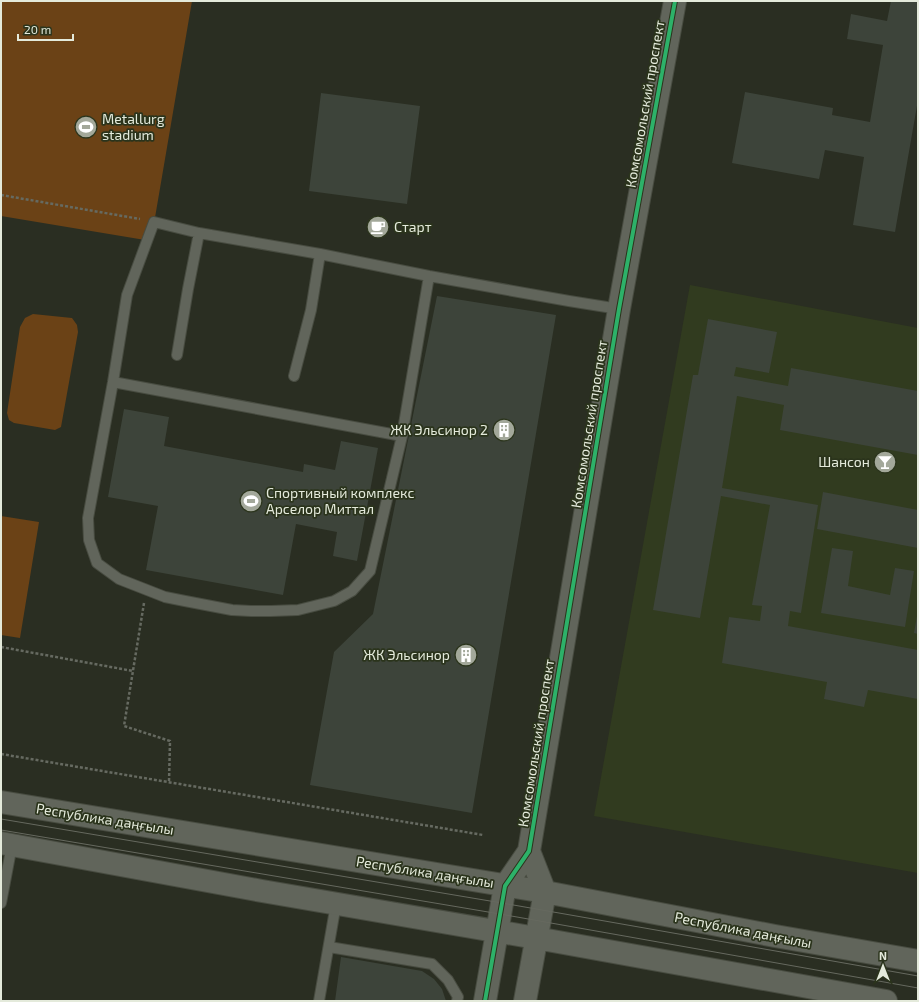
<svg xmlns="http://www.w3.org/2000/svg" width="919" height="1002" font-family="'Exo 2',sans-serif">
<style>
.built{fill:#313b1f}
.grass{fill:#6b4216}
.building{fill:#3d443a}
.lines{fill:none;stroke-linecap:round;stroke-linejoin:round}
.lane-casing{stroke:#484c41;stroke-width:12}
.secondary-casing{stroke:#484c41;stroke-width:24}
.path{stroke:#666a61;stroke-width:2.5;stroke-dasharray:3 2;stroke-linecap:butt}
.lane{stroke:#61655b;stroke-width:10}
.secondary{stroke:#61655b;stroke-width:22}
.tram{stroke:#66695f;stroke-width:1}
.cycleway-casing{stroke:#2b341c;stroke-width:6}
.cycleway{stroke:#2db169;stroke-width:4}
.labels{text-anchor:middle;stroke-width:3.5;stroke-linejoin:round;paint-order:stroke}
.street-label{font-size:14px;fill:#e4eadb;stroke:#2b341c}
.poi-label{font-size:14px;fill:#e4eadb;stroke:#2b341c;text-anchor:start}
</style>
<rect width="100%" height="100%" fill="#2a2e22"/>
<!-- built -->
<path class="built" d="M690,285L918,328V873L594,816Z"/>
<!-- grass -->
<path class="grass" d="M1,1H192L151,241L1,216Z
M33,314L72,318L77,325L78,332L61,427L55,430L14,423L9,420L7,413L20,327L25,318Z
M1,516L39,522L20,638L1,635Z"/>
<!-- building -->
<path class="building" d="M891,1H918V100L895,232L853,225L864,157L825,150L819,179L732,163L745,92L833,108L832,115L870,122L883,45L847,39L851,14L887,21Z
M321,93L420,106L407,204L309,191Z
M437,296L556,315L472,813L310,785L334,652L373,614Z
M708,319L777,332L769,373L736,367L734,376L788,386L791,368L918,391V455L780,430L784,405L737,396L722,488L818,505L801,613L790,611L788,626L918,650V699L868,690L864,707L824,699L827,682L722,663L729,617L760,621L762,606L752,605L770,505L721,496L700,618L653,610L693,375H698Z
M124,409L169,417L164,446L303,472L304,464L335,470L341,441L378,448L357,561L333,556L337,532L296,524L283,595L146,570L158,506L108,497Z
M823,492L918,510V548L817,529Z
M832,548L853,551L848,586L890,595L895,568L914,571L905,627L821,613Z
M917,616H918V634L914,633Z
M341,957L422,971L434,979L442,989L446,1001H335Z"/>
<g class="lines">
<!-- lane casing -->
<g class="lane-casing">
<path id="lane" d="M429,276L402,436L370,571L352,591L334,601L298,610L271,611H251L232,610L185,601L165,597L119,579L97,563L89,540L88,518L113,382L127,295L154,222L199,233L320,254L429,276L569,301L619,309
M177,355L188,289L199,233
M294,376L311,310L320,254
M113,382L402,436
M1,903L12,845
M329,947L432,964L448,980L458,997L457,1001
M319,1001L336,904"/>
</g>
<!-- secondary casing -->
<g class="secondary-casing">
<path id="secondary" d="M1,802L545,892L775,936L918,961
M1,843L262,891L536,938L886,1001
M485,1001L505,886L529,851L619,309L675,1
M525,1001L545,892L529,851"/>
</g>
<!-- path -->
<path class="path" d="M1,195L140,219
M144,603L124,726L170,741L169,782
M1,647L133,671
M1,754L483,835"/>
<!-- lane -->
<use href="#lane" class="lane"/>
<!-- secondary -->
<use href="#secondary" class="secondary"/>
<!-- tram -->
<path class="tram" d="M1,819L502,903L918,976
M1,830L500,914L918,988"/>
<!-- cycleway casing -->
<g class="cycleway-casing">
<path id="cycleway" d="M485,1001L505,886L529,851L619,309L675,1"/>
</g>
<!-- cycleway -->
<use href="#cycleway" class="cycleway"/>
</g>
<!-- icons -->
<defs>
<g id="stadium-disc" transform="scale(1.15)"><circle r="9.5" fill="#a3a89a" stroke="#2b341c"/><path d="M0-5a6.5 5 0 1 0 0 10a6.5 5 0 1 0 0-10ZM-3.5-1.8h7v3.6h-7Z" fill="#fff"/></g>
<g id="cafe-disc" transform="scale(1.15)"><circle r="9.5" fill="#a3a89a" stroke="#2b341c"/><path d="M-5.5-4.5H6V0H3Q3 3.5 0 3.5H-2.5Q-5.5 3.5-5.5 0ZM3-3.2v2h1.7v-2ZM-6 4.5H4V6H-6Z" fill="#fff"/></g>
<g id="building-disc" transform="scale(1.15)"><circle r="9.5" fill="#a3a89a" stroke="#2b341c"/><path d="M-4-6H4V6H1V3H-1V6H-4ZM-2.5-4.3h1.7v1.8h-1.7ZM.8-4.3h1.7v1.8H.8ZM-2.5-1h1.7V.8h-1.7ZM.8-1h1.7V.8H.8Z" fill="#fff"/></g>
<g id="bar-disc" transform="scale(1.15)"><circle r="9.5" fill="#a3a89a" stroke="#2b341c"/><path d="M-6-5H6L.8 .8V4.5H3.5V6h-7V4.5H-.8V.8Z" fill="#fff"/></g>
</defs>
<g fill-rule="evenodd">
<use href="#stadium-disc" x="86" y="127"/>
<use href="#cafe-disc" x="378" y="227"/>
<use href="#building-disc" x="504" y="430"/>
<use href="#bar-disc" x="885" y="462"/>
<use href="#stadium-disc" x="251" y="501"/>
<use href="#building-disc" x="466" y="655"/>
</g>
<g class="labels">
<!-- street labels -->
<g class="street-label">
<text transform="translate(645 104) rotate(-80)" y="5">Комсомольский проспект</text>
<text transform="translate(589 424) rotate(-81)" y="5">Комсомольский проспект</text>
<text transform="translate(536 743) rotate(-81)" y="5">Комсомольский проспект</text>
<text transform="translate(105 819) rotate(9)" y="5">Республика даңғылы</text>
<text transform="translate(425 872) rotate(9)" y="5">Республика даңғылы</text>
<text transform="translate(743 930) rotate(11)" y="5">Республика даңғылы</text>
</g>
<!-- poi labels -->
<g class="poi-label">
<text x="102" y="124">Metallurg<tspan x="102" dy="16">stadium</tspan></text>
<text x="394" y="232">Старт</text>
<text x="488" y="435" text-anchor="end">ЖК Эльсинор 2</text>
<text x="870" y="467" text-anchor="end">Шансон</text>
<text x="266" y="498">Спортивный комплекс<tspan x="266" dy="16">Арселор Миттал</tspan></text>
<text x="450" y="660" text-anchor="end">ЖК Эльсинор</text>
</g>
</g>
<!-- border -->
<rect width="919" height="1002" fill="none" stroke="#e4eadb" stroke-width="4"/>
<!-- north arrow -->
<g transform="translate(883 966)" stroke="#2b341c" stroke-width="3" paint-order="stroke">
<path d="M0-3L7 15L0 10L-7 15Z" fill="#e4eadb"/>
<text y="-6" font-size="11" font-weight="bold" text-anchor="middle" fill="#e4eadb">N</text>
</g>
<!-- scale -->
<path d="M18 34v6h55v-6" fill="none" stroke="#e4eadb" stroke-width="2"/>
<text x="24" y="34" font-size="12" fill="#e4eadb" stroke="#2b341c" stroke-width="3" paint-order="stroke">20 m</text>
</svg>
